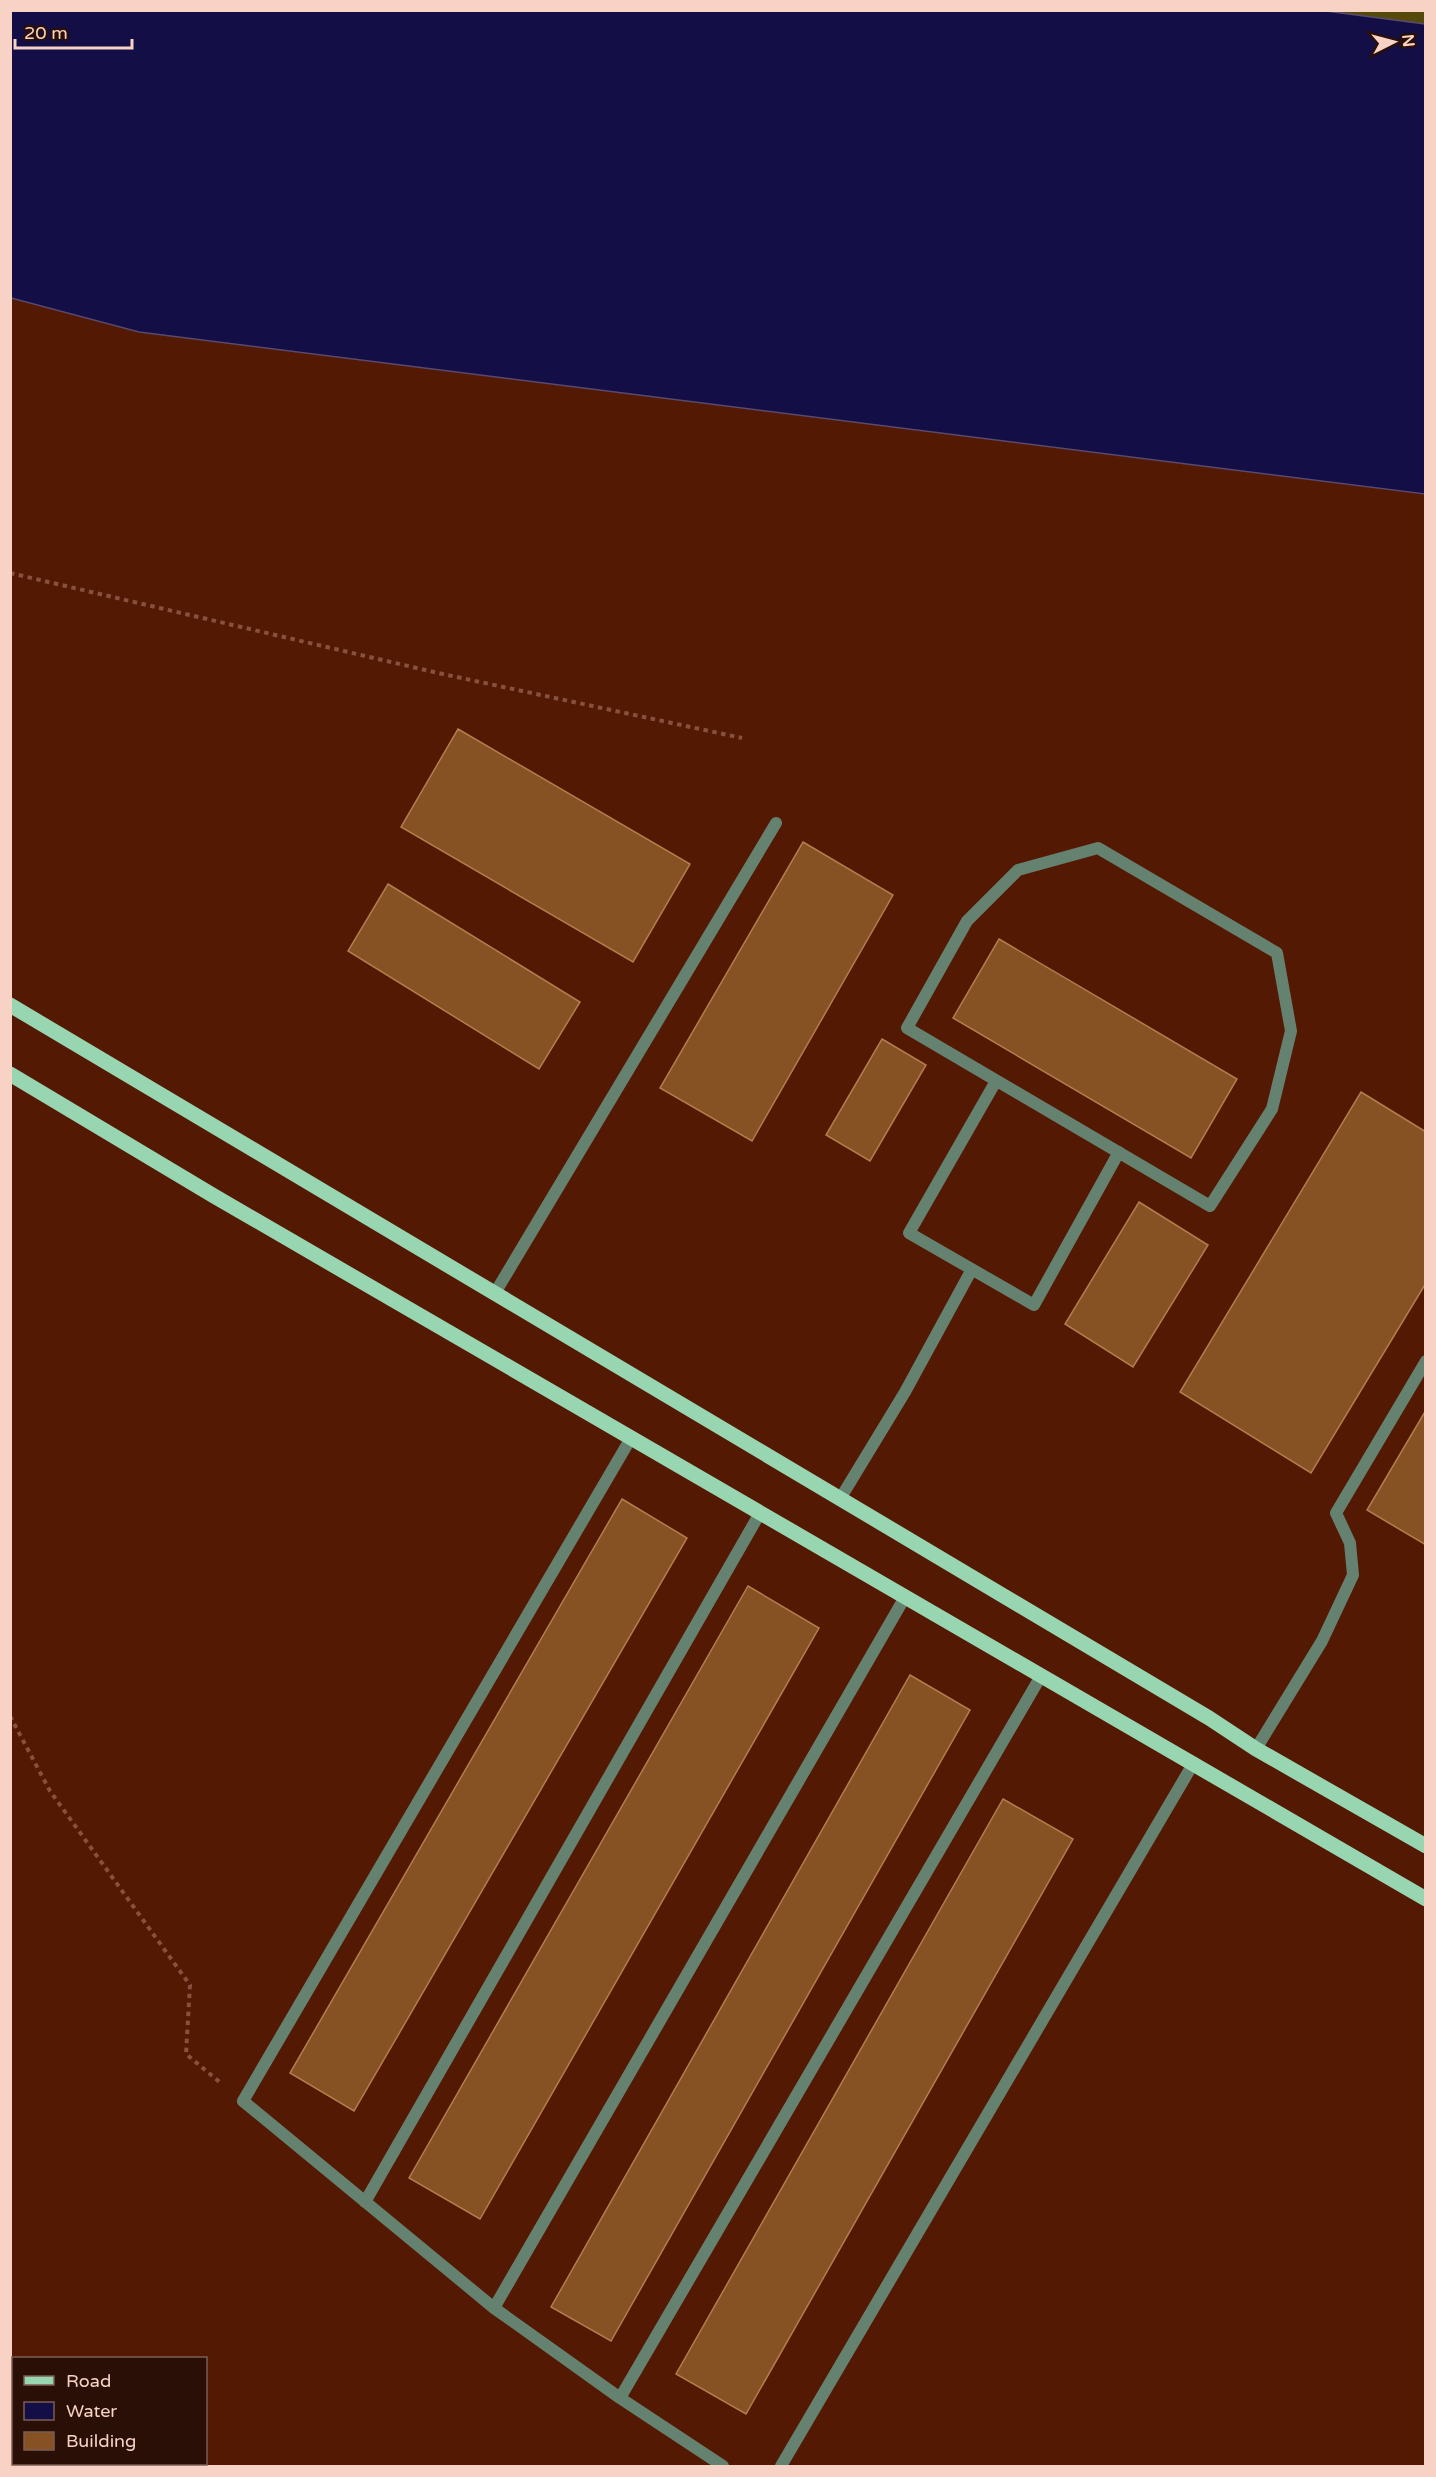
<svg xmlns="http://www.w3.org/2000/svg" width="1436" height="2477" font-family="'Varela Round',sans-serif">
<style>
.green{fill:#554a0a}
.water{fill:#140e47;stroke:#59496d;stroke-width:1.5}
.building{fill:#875223;stroke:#b57c4e;stroke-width:1.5}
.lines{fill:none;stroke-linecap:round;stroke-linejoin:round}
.path{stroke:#86513e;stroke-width:4;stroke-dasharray:4.5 4.5;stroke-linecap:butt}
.service{stroke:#658271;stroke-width:12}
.primary{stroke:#98d5b1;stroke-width:15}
</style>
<rect width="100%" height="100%" fill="#541903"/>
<!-- green -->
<path class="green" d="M1318,11H1425V24Z"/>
<!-- water -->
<path class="water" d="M1318,10L1425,24V494L139,332L11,298V11Z"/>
<!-- building -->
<path class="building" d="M458,729L690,864L633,962L401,827Z
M803,842L893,895L752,1141L660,1088Z
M388,884L580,1002L539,1069L348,951Z
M999,939L1237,1079L1191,1158L953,1018Z
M882,1039L926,1065L870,1161L826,1135Z
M1361,1092L1426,1132V1283L1311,1473L1180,1392Z
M1139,1202L1208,1245L1133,1367L1065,1324Z
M1426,1410V1545L1367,1510Z
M622,1499L687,1538L354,2111L290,2073Z
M748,1586L819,1628L480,2219L409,2178Z
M910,1675L970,1710L611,2341L551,2307Z
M1003,1799L1073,1839L746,2414L676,2374Z"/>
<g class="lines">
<!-- path -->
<path class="path" d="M10,573L438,673L742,738
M10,1716L50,1791L190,1985L186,2054L222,2084"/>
<!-- service -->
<path class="service" d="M1098,848L1277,953L1291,1031L1272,1109L1210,1206L907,1028L967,921L1018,870Z
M996,1081L909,1233L1034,1305L1119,1152
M495,1293L776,823
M631,1438L243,2101L494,2308L620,2398L1041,1676
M840,1499L905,1392L971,1271
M1256,1749L1322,1641L1353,1575L1350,1543L1336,1513L1426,1361
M365,2202L760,1513
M494,2308L905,1597
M620,2398L723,2466
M781,2466L1193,1764"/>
<!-- primary -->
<path class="primary" d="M10,1005L1209,1718L1256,1749L1426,1846
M10,1074L214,1196L1426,1899"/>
</g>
<!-- border -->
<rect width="1436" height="2477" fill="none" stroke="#f9d2c6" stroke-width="24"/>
<!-- legend -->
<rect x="12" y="2357" width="195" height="108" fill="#290f06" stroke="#7c5d53" stroke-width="1.5"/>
<rect x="24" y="2376" width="30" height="9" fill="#98d5b1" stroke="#7c5d53" stroke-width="1.5"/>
<text x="66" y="2387" font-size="18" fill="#f9d2c6">Road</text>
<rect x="24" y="2402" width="30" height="18" fill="#140e47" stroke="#7c5d53" stroke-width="1.5"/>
<text x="66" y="2417" font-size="18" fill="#f9d2c6">Water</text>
<rect x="24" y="2432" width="30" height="18" fill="#875223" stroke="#7c5d53" stroke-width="1.5"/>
<text x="66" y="2447" font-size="18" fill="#f9d2c6">Building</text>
<!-- north arrow -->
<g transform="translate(1394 42) rotate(84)" stroke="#290f06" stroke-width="4.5" paint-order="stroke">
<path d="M0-4.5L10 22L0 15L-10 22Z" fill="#f9d2c6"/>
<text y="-9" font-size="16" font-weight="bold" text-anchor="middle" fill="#f9d2c6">N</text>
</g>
<!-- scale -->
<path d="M15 39v9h117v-9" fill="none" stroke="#f9d2c6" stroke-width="3"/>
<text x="24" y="39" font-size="18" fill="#f9d2c6" stroke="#290f06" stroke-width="4.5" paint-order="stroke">20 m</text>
</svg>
